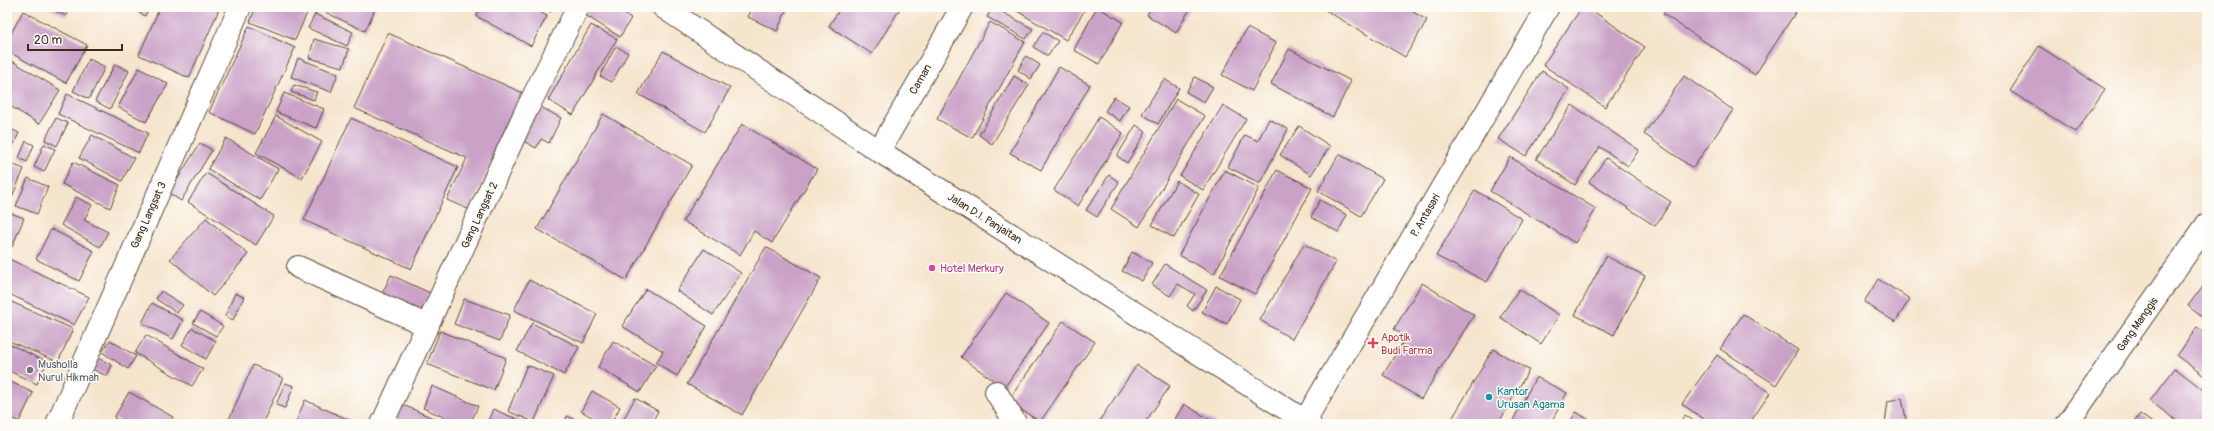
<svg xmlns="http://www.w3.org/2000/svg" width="2214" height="431" font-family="Pangolin,sans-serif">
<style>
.building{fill:#caa2c8}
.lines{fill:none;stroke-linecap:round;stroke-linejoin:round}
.minor-casing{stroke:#574638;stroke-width:24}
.minor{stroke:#fff;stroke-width:22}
.hotel-dot{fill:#d1479c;stroke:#fdfcf7;stroke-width:1.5}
.health-dot{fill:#e0444e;stroke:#fdfcf7;stroke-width:1.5}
.worship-dot{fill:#6b7280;stroke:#fdfcf7;stroke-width:1.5}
.culture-dot{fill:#0f9aa8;stroke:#fdfcf7;stroke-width:1.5}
.labels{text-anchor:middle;stroke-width:3;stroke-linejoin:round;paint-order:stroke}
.street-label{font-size:11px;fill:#3b2a1e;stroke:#fdfcf7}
.hotel-label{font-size:11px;fill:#b23c85;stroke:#fdfcf7;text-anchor:start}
.health-label{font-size:11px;fill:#be3a42;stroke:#fdfcf7;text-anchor:start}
.worship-label{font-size:11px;fill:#5b616d;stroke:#fdfcf7;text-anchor:start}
.culture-label{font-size:11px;fill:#0d838f;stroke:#fdfcf7;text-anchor:start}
</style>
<rect width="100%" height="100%" fill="#fdfcf7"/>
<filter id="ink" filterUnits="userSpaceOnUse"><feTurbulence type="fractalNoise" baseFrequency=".025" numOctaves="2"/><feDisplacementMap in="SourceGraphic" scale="8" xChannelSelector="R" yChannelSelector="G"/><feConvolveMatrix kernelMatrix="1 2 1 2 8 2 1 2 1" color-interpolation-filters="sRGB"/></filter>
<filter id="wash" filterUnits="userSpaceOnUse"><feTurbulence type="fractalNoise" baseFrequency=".012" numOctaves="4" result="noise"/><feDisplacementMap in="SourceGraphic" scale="16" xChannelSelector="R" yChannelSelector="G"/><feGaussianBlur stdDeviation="0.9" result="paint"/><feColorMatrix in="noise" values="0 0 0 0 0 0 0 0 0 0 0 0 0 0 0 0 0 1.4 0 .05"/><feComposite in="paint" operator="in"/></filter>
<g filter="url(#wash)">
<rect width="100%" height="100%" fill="#f6e5cd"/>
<g id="blocks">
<!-- building -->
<path class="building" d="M46,7H70L66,16Z
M129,7H150L145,16Z
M160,7H220L189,78L139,55Z
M256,7H293L307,13L295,40L250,22Z
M314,7H376L365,31Z
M481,7H530L547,16L531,46L476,16Z
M540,7H554L551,12Z
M590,7H613L631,18L620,37L585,15Z
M753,7H788L777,31L748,17Z
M841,7H901L872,54L829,26Z
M993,7L1033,29L1026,39L987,17Z
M1019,7H1084L1086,8L1066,40L1017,11Z
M1097,7L1123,22L1099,64L1074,50Z
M1151,7H1191L1176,33L1147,15Z
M1320,7H1415L1413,12L1427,20L1405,57Z
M1582,7H1587L1645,47L1605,107L1543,65Z
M1668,7H1799L1755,75L1663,14Z
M23,11L87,45L66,83L7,51V41Z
M315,14L353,32L347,46L308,28Z
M990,22L1025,42L972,138L937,119Z
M591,25L617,39L573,115L548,100Z
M249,26L295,48L255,134L209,112Z
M1247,28L1276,43L1252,91L1222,75Z
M1043,32L1058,41L1048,56L1033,47Z
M388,33L523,93L470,210L447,200L467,158L354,108Z
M314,39L349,49L343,67L309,58Z
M616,46L628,53L612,82L600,76Z
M2039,46L2105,89L2076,132L2010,91Z
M1289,49L1351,81L1333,117L1271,84Z
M663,51L730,88L705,132L638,94Z
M1026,56L1040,65L1031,79L1018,70Z
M7,58L60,90L39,124L7,104Z
M298,58L338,74L331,92L291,77Z
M89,59L105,67L89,99L73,91Z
M115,64L129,71L110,109L95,101Z
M1059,67L1090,85L1041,170L1010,153Z
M139,68L168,84L146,122L118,107Z
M1542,71L1569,89L1526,156L1498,139Z
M1014,76L1029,85L992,144L979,135Z
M1684,76L1733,110L1693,168L1644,134Z
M1195,77L1213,87L1204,102L1186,92Z
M1164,79L1179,88L1158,124L1142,114Z
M294,85L317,92L314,100L291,92Z
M284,93L324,109L316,128L276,112Z
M67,94L148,133L139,153L58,114Z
M1114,97L1129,106L1120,121L1105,111Z
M1176,99L1205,116L1139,227L1111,209Z
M537,105L561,118L549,143L541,139L536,148L520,139Z
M1223,105L1246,119L1203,190L1180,176Z
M1572,105L1639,150L1628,166L1600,147L1575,185L1536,159Z
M603,114L692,165L626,280L537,229Z
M276,116L322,142L302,178L256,153Z
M1099,117L1123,133L1078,206L1054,190Z
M56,118L68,123L57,146L45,140Z
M351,118L458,167L411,269L304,220Z
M1269,119L1288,129L1260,183L1228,167L1245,135L1258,141Z
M742,124L817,169L772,243L754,231L740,255L683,221Z
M1136,125L1146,132L1127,163L1117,156Z
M1299,126L1330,146L1311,175L1280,155Z
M7,127L19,133L12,148L7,145Z
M92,135L134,158L122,181L79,158Z
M226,138L278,169L260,200L208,169Z
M26,141L34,145L27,162L19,158Z
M200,143L212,150L181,201L169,193Z
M44,144L55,149L44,172L34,167Z
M1339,154L1383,179L1361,216L1318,191Z
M1510,157L1596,209L1575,243L1490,191Z
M1606,158L1671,202L1655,226L1589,182Z
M7,162L24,169L8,206H7Z
M73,162L120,185L110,208L62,184Z
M1225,170L1259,188L1214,274L1179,255Z
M1277,170L1312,188L1255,294L1220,276Z
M206,173L274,216L256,245L188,202Z
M1109,175L1119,182L1097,217L1086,210Z
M28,178L48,187L37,214L16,206Z
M1177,181L1199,194L1174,238L1152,225Z
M1475,190L1522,219L1487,282L1436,256Z
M76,197L92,205L84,220L108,232L100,247L61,225Z
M1320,200L1347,215L1338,232L1311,217Z
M8,212L24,218L12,247L7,245Z
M206,218L248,254L213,296L170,259Z
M51,229L94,251L79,281L36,259Z
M1304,244L1336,262L1292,339L1260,320Z
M766,247L821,278L742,415L687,384Z
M704,249L741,273L713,315L677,291Z
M1132,252L1152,263L1142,281L1122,271Z
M1606,256L1645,276L1614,335L1575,315Z
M7,258L89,297L74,325L7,293Z
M1165,264L1207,290L1193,311L1187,306L1195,294L1178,284L1170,296L1152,285Z
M391,275L430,293L421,312L382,294Z
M1878,279L1910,299L1895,322L1864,302Z
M529,280L597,314L583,343L514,310Z
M2207,280V321L2188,306Z
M1422,283L1474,315L1421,399L1383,375L1406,337L1394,329Z
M1216,286L1240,299L1227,324L1202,312Z
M646,289L707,326L677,376L656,363L663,351L622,326Z
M1519,289L1559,315L1541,344L1500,317Z
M161,291L183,305L177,313L156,299Z
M235,293L244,297L233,320L225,316Z
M1006,293L1049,323L1004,388L961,357Z
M464,299L510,315L500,341L454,324Z
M7,300L73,329L58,362L7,340Z
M152,303L183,320L173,339L142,323Z
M200,312L223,326L216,336L193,323Z
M1743,314L1798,350L1776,385L1720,349Z
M1063,321L1095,342L1040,422L1008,401Z
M532,323L579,347L564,375L517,351Z
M2197,327L2207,334V378L2177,356Z
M192,328L216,341L206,359L182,345Z
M440,331L506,358L494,390L427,364Z
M146,335L203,369L192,386L135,353Z
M110,340L136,356L128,369L102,352Z
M613,341L656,366L640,392L598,367Z
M7,343L47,362L37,384L7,370Z
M1493,349L1529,370L1498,424H1449Z
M1717,355L1770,393L1749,424H1711L1682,404Z
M98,358L112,365L107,376L92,369Z
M253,365L283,378L262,424H227Z
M527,365L554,376L534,422L508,411Z
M1137,365L1170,386L1144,424H1097Z
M2175,368L2207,393V424H2181L2150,401Z
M1536,377L1567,393L1550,424H1511Z
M7,380L33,393L19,422L7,416Z
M285,383L294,386L285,408L276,405Z
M432,386L478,406L470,424H460L423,408Z
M592,391L620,407L611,424H604L581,411Z
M129,392L173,417L169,424H125L114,418Z
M635,398L658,411L651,424H621Z
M1902,398L1907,424H1885L1888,401Z
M305,400L358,424H295Z
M401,404L446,424H393Z
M1184,404L1217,424H1172Z
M493,409L528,424H487Z
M1576,412L1596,424H1569Z
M2140,414L2154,424H2132Z
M1685,415L1698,424H1678Z
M567,416L585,424H564Z"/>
</g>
</g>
<g filter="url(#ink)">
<use href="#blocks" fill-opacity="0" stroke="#574638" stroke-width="1"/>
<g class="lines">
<!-- minor casing -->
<g class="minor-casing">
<path id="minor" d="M663,7L879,151L1310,424
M879,151L962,7
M298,267L428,326
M996,392L1016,424
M57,424L240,7
M382,424L525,113L578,7
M1303,424L1548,7
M2067,424L2207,224"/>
</g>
<!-- minor -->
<use href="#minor" class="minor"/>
</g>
</g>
<!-- markers -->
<circle class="hotel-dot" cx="932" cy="268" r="4"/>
<path class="health-dot" d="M1371 337h4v4h4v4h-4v4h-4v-4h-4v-4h4z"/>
<circle class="worship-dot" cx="30" cy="370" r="4"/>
<circle class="culture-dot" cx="1489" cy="397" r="4"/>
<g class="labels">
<!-- street labels -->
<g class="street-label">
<text transform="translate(920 79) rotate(-60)" y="4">Caman</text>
<text transform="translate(148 215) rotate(-66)" y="4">Gang Langsat 3</text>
<text transform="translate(479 215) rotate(-65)" y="4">Gang Langsat 2</text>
<text transform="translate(1425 215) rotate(-60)" y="4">P. Antasari</text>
<text transform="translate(985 218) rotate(32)" y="4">Jalan D.I. Panjaitan</text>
<text transform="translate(2137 324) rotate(-55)" y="4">Gang Manggis</text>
</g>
<!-- hotel labels -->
<g class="hotel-label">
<text x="940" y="272">Hotel Merkury</text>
</g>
<!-- health labels -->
<g class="health-label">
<text x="1381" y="341">Apotik<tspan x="1381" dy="13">Budi Farma</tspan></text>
</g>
<!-- worship labels -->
<g class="worship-label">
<text x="38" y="368">Musholla<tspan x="38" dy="13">Nurul Hikmah</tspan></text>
</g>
<!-- culture labels -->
<g class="culture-label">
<text x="1497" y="395">Kantor<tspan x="1497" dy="13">Urusan Agama</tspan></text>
</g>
</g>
<!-- margin -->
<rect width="2214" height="431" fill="none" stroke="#fdfcf7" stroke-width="24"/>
<!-- scale -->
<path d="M28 44v6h94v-6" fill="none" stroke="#3b2a1e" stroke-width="2"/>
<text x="34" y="44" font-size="12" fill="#3b2a1e" stroke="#fdfcf7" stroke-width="3" paint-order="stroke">20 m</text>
</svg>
